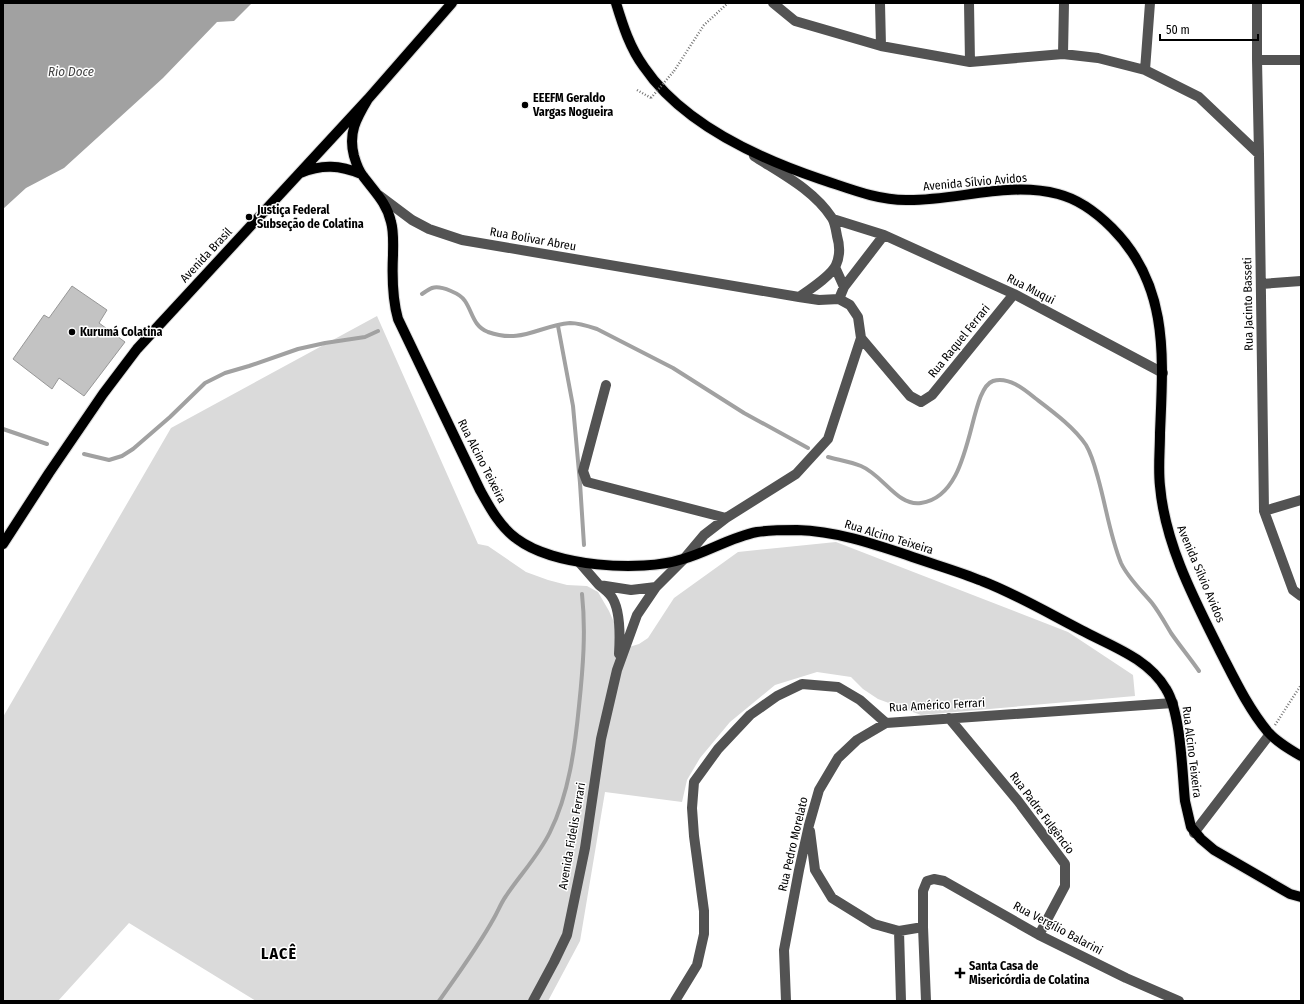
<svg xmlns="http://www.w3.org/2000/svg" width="1304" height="1004" font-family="'Fira Sans Condensed',sans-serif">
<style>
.green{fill:#dadada}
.water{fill:#a1a1a1}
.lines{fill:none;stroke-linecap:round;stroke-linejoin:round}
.stream{stroke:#a1a1a1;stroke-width:4}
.building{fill:#c3c3c3;stroke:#979797}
.major-casing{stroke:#dbdbdb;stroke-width:12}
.path{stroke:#757575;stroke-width:2.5;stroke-dasharray:1 2;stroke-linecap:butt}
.minor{stroke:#535353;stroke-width:10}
.major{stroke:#000;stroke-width:10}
.path-bridge{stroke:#757575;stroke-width:2.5;stroke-dasharray:1 2;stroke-linecap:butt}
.poi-dot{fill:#000;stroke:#fff;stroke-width:1.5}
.labels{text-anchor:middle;stroke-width:3;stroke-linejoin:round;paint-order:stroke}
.poi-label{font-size:12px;font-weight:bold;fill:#000;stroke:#fff;text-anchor:start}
.street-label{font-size:12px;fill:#000;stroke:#fff}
.water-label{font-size:13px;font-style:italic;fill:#424242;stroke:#fff}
.district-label{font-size:16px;font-weight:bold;letter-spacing:1px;fill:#000;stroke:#fff}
</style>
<rect width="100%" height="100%" fill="#fff"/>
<!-- green -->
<path class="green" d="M377,316L478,544L488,546L526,572L548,580L567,585L587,586L598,592L609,611L621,638L629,647L639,644L648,638L674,598L738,552L836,542L1068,632L1133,675L1135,696L921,715L878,699L863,689L851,677L817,672L775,685L730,722L700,758L687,780L682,802L605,792L580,941L548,1001H256L129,923L58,1001H3V717L171,428Z"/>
<!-- water -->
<path class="water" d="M3,3H252L234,21L217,22L163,78L64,168L26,188L3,209Z"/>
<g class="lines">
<!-- stream -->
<path class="stream" d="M422,294C425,292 429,289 432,288C441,285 461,294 465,301C473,313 473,326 488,332C522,344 538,326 570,323C579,323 588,326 597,329L673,368L744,413L808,448
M558,326L573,406L580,483L584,545
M3,429L47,444
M84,454L109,460L122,456L133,449L170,417L205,383L225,373L249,366L298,349L325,343L365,337L378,331
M828,457C839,460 851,462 861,466C883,475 898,507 921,503C975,496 967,390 993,381C1008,376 1024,389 1035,398C1052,411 1074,427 1086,445C1092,455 1095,467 1098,478C1106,506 1110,536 1121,563C1128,578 1142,591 1152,603C1159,612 1165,623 1171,633C1180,646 1190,658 1199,671
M439,1001C458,974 478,947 494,918C498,911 501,903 506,896C520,875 539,855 550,832C569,794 575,747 579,706C583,668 586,631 582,594"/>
</g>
<!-- building -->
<path class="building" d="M72,286L107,310L99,323L125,342L84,396L59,378L52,389L13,359L44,315L49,318Z"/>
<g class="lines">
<!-- major casing -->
<g class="major-casing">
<path id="major" d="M616,3C623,26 630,48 644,67C682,123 758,158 820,179C848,188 876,200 906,200C956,201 1008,181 1058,194C1078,199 1097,213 1112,228C1170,286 1163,358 1160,433C1160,451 1158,468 1160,486C1165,544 1194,599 1220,651C1234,678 1248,708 1268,732C1277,742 1289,749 1301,756
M368,99C356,119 348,133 354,156C356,163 359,171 363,176C374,191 387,203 391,222C394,232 393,245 393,255C392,277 392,298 398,319L480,490C490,508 500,527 517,539C553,566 640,573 683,559C708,552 731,537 757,532C770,530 784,530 797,530C835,531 871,543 907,555C932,564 958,571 982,581C1016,594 1048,613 1081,630C1111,646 1148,658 1166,689C1181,713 1182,771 1185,801L1191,827L1201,839L1214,850L1290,894L1301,897
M300,173C322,164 340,165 361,174
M3,544L49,473L103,394L137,349L368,99L452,3"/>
</g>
<!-- path -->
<path class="path" d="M674,71L704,25L728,3
M637,90L651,98
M1275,725L1301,685"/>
<!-- minor -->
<path class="minor" d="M773,3L795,21L881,46L970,62L1063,54L1098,58L1145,70L1199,97L1259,154
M880,3L881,46
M969,3L970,62
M1257,3V60L1259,154L1264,511L1293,590L1301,596
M1063,54L1064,3
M1257,60H1301
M1145,70L1150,3
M754,156C782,174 814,190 832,218C835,223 836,230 837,236C840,246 840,256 836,265C831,276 809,290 799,297
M380,196L412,220L429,229L462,240L799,297L819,300L839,299L850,305L858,317L861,338L910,396L921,402L932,395L1014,294
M833,219L884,235L1014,294L1163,373
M835,267L844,287
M1261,284L1301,281
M839,299L844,287L884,235
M606,385L583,471L587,482L726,518
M1264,511L1301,500
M579,562L599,585L631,590L656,587L683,560L704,535L726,518L796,474L828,439L861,338
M599,585C603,588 608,592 611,596C621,609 620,638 619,654
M949,718L1018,801L1065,864V886L1039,935
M810,831L815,870L832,898L874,924L899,931L923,927
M1194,833L1270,734
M899,931L901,1001
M533,1001L554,962L567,935L585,848L601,739L617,670L637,615L656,587
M675,1001L697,965L704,934V911L694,836L692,808L694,782L718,749L750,715L777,696L802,684L838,687L860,700L886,723L1173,703
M786,1001L784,950L799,870L809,825L819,790L838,758L857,740L886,723
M926,1001L923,927V891L927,881L934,879L944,881L1039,935L1126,978L1179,1001"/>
<!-- major -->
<use href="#major" class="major"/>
<!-- path-bridge -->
<path class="path-bridge" d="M651,98L674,71"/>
</g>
<!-- markers -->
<g class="poi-dot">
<circle cx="525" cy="105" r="4"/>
<circle cx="249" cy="217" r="4"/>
<circle cx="72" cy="332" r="4"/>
<path d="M958 967h4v4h4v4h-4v4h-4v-4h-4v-4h4z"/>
</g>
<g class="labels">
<!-- poi labels -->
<g class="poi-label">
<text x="533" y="102">EEEFM Geraldo<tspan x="533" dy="14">Vargas Nogueira</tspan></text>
<text x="257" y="214">Justiça Federal<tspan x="257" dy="14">Subseção de Colatina</tspan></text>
<text x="80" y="336">Kurumá Colatina</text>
<text x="969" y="970">Santa Casa de<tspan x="969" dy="14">Misericórdia de Colatina</tspan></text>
</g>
<!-- street labels -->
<g class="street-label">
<text transform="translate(975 182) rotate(-5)" y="4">Avenida Sílvio Avidos</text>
<text transform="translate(533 239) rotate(10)" y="4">Rua Bolivar Abreu</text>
<text transform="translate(206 255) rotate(-47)" y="4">Avenida Brasil</text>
<text transform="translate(1031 289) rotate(27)" y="4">Rua Muqui</text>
<text transform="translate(1248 304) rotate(-91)" y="4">Rua Jacinto Basseti</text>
<text transform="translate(959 341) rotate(-51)" y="4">Rua Raquel Ferrari</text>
<text transform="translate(482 461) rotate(63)" y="4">Rua Alcino Teixeira</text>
<text transform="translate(889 537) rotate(17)" y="4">Rua Alcino Teixeira</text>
<text transform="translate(1201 574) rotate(67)" y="4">Avenida Sílvio Avidos</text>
<text transform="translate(937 705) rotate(-3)" y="4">Rua Américo Ferrari</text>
<text transform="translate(1192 752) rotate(83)" y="4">Rua Alcino Teixeira</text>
<text transform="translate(1042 813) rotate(53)" y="4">Rua Padre Fulgêncio</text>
<text transform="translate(572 836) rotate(-80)" y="4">Avenida Fidelis Ferrari</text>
<text transform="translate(793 844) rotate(-77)" y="4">Rua Pedro Morelato</text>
<text transform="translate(1058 928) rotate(28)" y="4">Rua Vergílio Balarini</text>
</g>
<!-- water labels -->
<g class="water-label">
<text x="71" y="76">Rio Doce</text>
</g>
<!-- district labels -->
<g class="district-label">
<text x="279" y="959">LACÊ</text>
</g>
</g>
<!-- border -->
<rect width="1304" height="1004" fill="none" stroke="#000000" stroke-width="8"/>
<!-- scale -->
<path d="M1160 34v6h98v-6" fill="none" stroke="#000000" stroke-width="2"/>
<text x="1166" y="34" font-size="12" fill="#000000" stroke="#ffffff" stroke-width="3" paint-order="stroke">50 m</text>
</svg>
